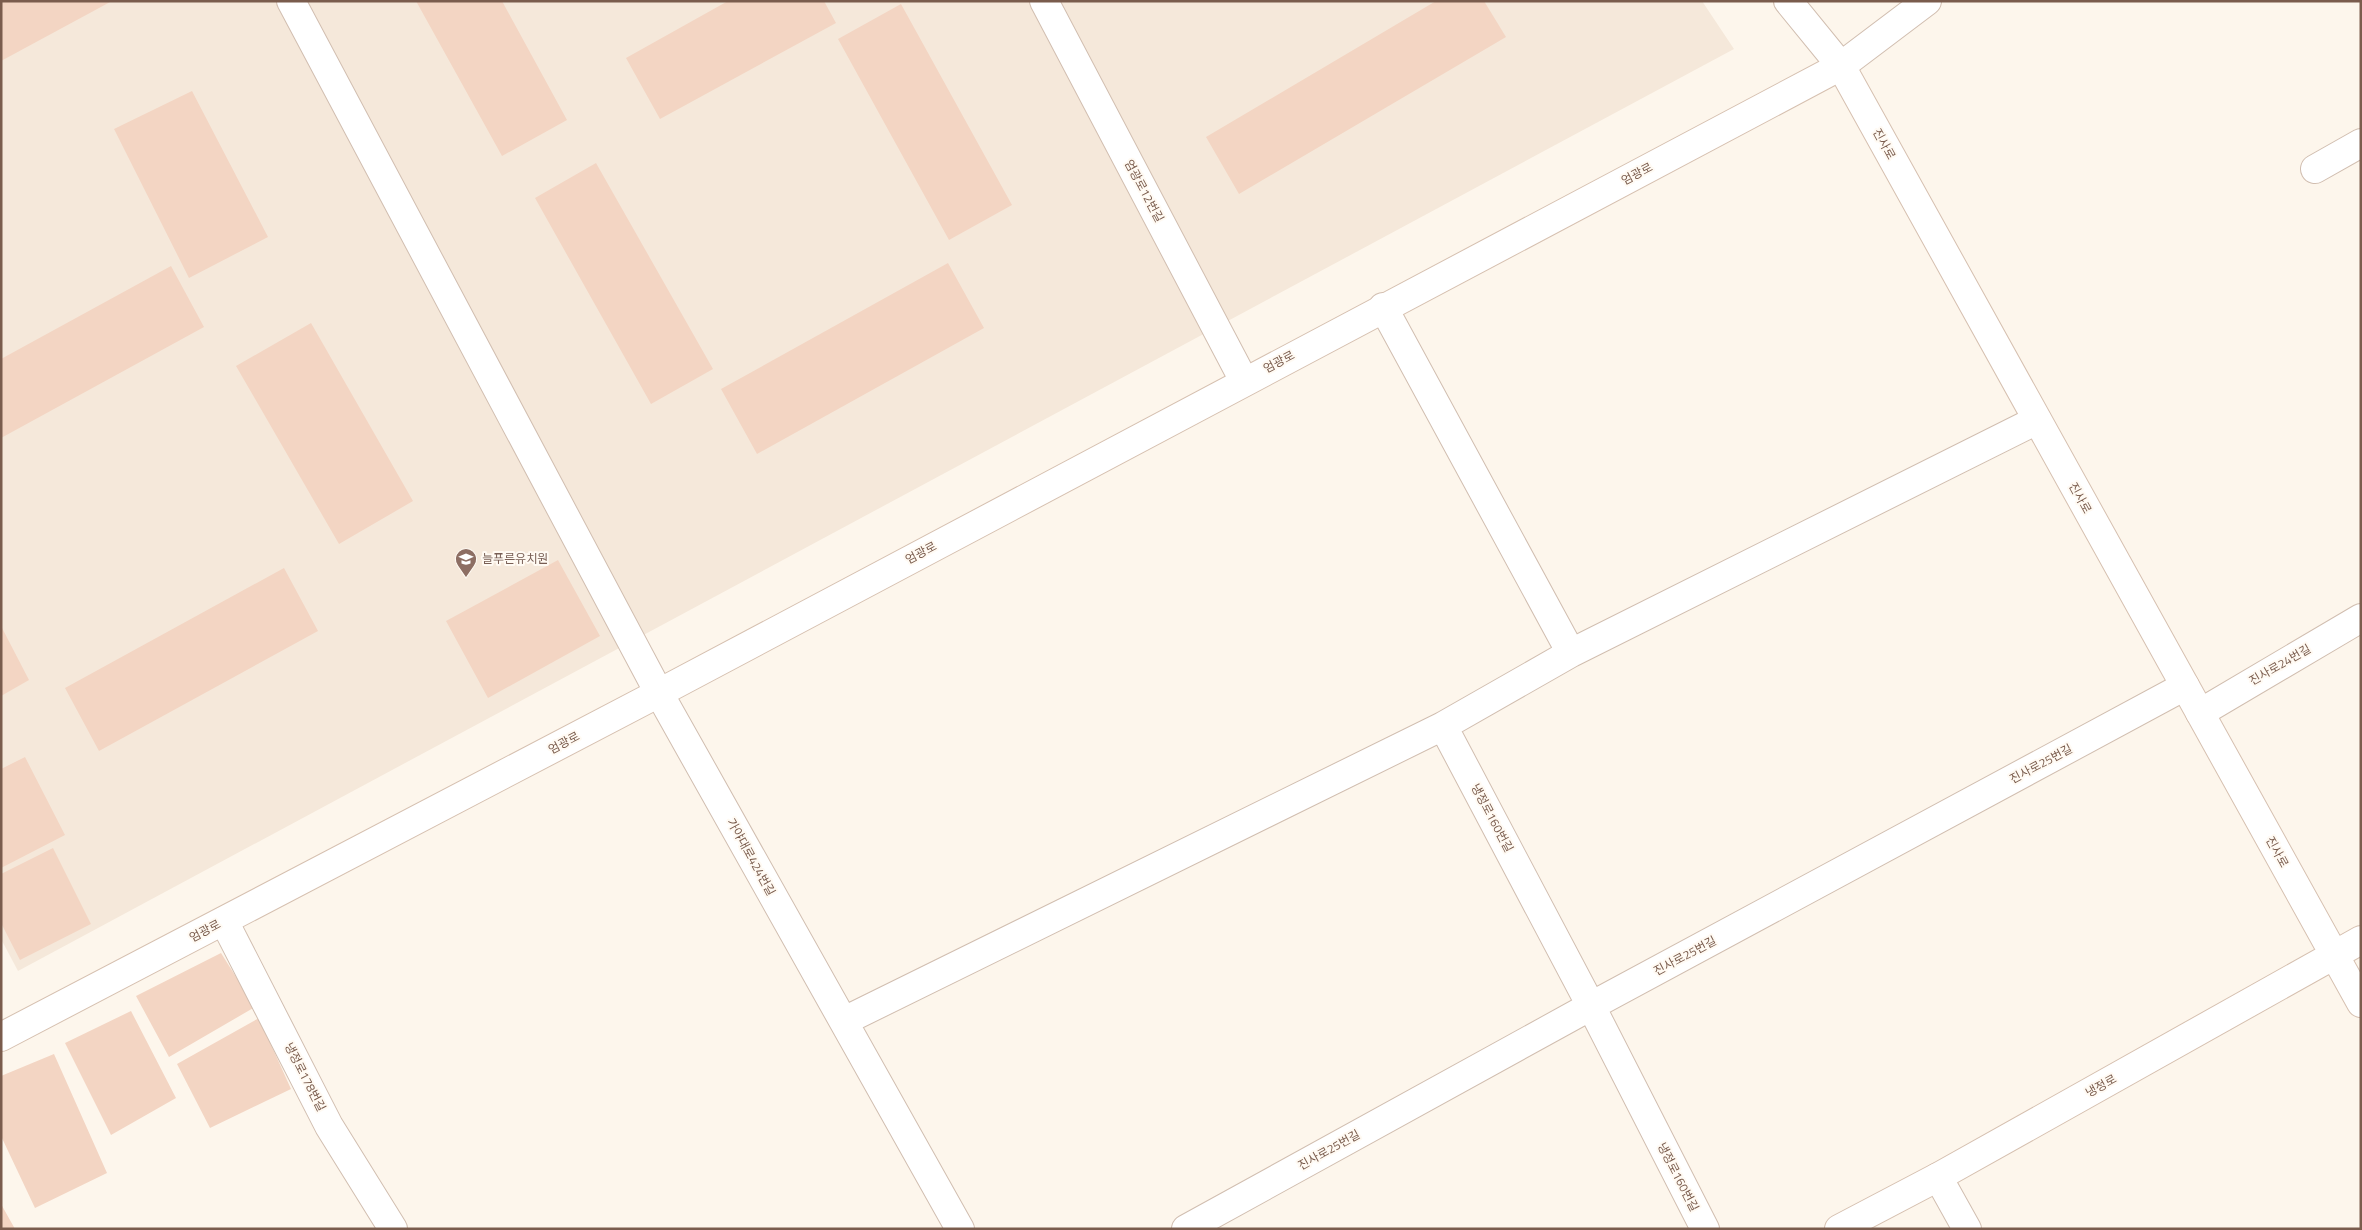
<svg xmlns="http://www.w3.org/2000/svg" width="2362" height="1230" font-family="'Titillium Web','Noto Sans KR',sans-serif">
<style>
.residential{fill:#f5e8da}
.building{fill:#f3d5c3}
.lines{fill:none;stroke-linecap:round;stroke-linejoin:round}
.street-casing{stroke:#d1beb0;stroke-width:30}
.secondary-casing{stroke:#d6c0b0;stroke-width:30}
.street{stroke:#fff;stroke-width:28}
.secondary{stroke:#fff;stroke-width:28}
.labels{text-anchor:middle;stroke-width:4;stroke-linejoin:round;paint-order:stroke}
.street-label{font-size:12px;fill:#7a5c4d;stroke:#fffaf3}
.education-label{font-size:12px;fill:#785e54;stroke:#fffaf3;text-anchor:start}
</style>
<rect width="100%" height="100%" fill="#fdf6ec"/>
<!-- residential -->
<path class="residential" d="M1,1H1702L1734,49L18,971L1,939Z"/>
<!-- building -->
<path class="building" d="M1,1H112L1,61Z
M416,1H502L567,120L502,156Z
M728,1H824L836,23L660,119L626,58Z
M1436,1H1484L1506,37L1239,194L1206,137Z
M901,4L1012,205L949,240L838,39Z
M192,91L268,237L189,278L114,129Z
M596,163L713,369L651,404L535,198Z
M948,263L984,328L757,454L721,389Z
M171,266L204,327L1,438V359Z
M311,323L413,501L339,544L236,366Z
M558,560L600,636L488,698L446,621Z
M284,568L318,631L99,751L65,688Z
M1,626L29,680L1,696Z
M25,757L65,835L1,868V769Z
M53,848L91,924L20,960L1,923V874Z
M221,953L255,1007L169,1057L136,996Z
M131,1011L176,1098L111,1135L65,1043Z
M259,1018L291,1089L210,1128L177,1064Z
M54,1054L107,1173L35,1208L1,1136V1076Z
M1,1204L15,1229H1Z"/>
<g class="lines">
<!-- street casing -->
<g class="street-casing">
<path id="street" d="M291,1L659,693L960,1229
M1044,1L1244,381
M1788,1L1841,66L1927,1
M2315,169L2361,143
M1383,307L1571,653
M2200,713L2361,618
M1443,726L1591,1006L1705,1229
M224,921L329,1126L393,1229
M844,1021L1443,726L1571,653L2037,420
M1938,1177L1967,1229
M1186,1229L1591,1006L2185,686"/>
</g>
<!-- secondary casing -->
<g class="secondary-casing">
<path id="secondary" d="M1,1037L659,693L1841,66L2361,1003
M1839,1229L1938,1177L2361,940"/>
</g>
<!-- street -->
<use href="#street" class="street"/>
<!-- secondary -->
<use href="#secondary" class="secondary"/>
</g>
<!-- icons -->
<defs>
<g id="school-pin" transform="scale(1.125)"><path d="M0 17L-7.5 6A9.5 9.5 0 1 1 7.5 6Z" fill="#8d6e63" stroke="#fffaf3"/><path d="M0-5L7-2L0 1L-7-2ZM-4 1L0 2.5L4 1V4Q0 6-4 4Z" fill="#fff"/></g>
</defs>
<g fill-rule="evenodd">
<use href="#school-pin" x="466" y="559"/>
</g>
<g class="labels">
<!-- street labels -->
<g class="street-label">
<text transform="translate(1884 144) rotate(61)" y="4">진사로</text>
<text transform="translate(1637 174) rotate(-28)" y="4">엄광로</text>
<text transform="translate(1144 191) rotate(62)" y="4">엄광로12번길</text>
<text transform="translate(1279 362) rotate(-28)" y="4">엄광로</text>
<text transform="translate(2080 498) rotate(61)" y="4">진사로</text>
<text transform="translate(921 553) rotate(-28)" y="4">엄광로</text>
<text transform="translate(2280 665) rotate(-30)" y="4">진사로24번길</text>
<text transform="translate(564 743) rotate(-28)" y="4">엄광로</text>
<text transform="translate(2041 764) rotate(-28)" y="4">진사로25번길</text>
<text transform="translate(1492 818) rotate(62)" y="4">냉정로160번길</text>
<text transform="translate(2277 852) rotate(61)" y="4">진사로</text>
<text transform="translate(751 857) rotate(61)" y="4">가야대로424번길</text>
<text transform="translate(205 931) rotate(-28)" y="4">엄광로</text>
<text transform="translate(1685 956) rotate(-28)" y="4">진사로25번길</text>
<text transform="translate(305 1077) rotate(63)" y="4">냉정로178번길</text>
<text transform="translate(2101 1086) rotate(-29)" y="4">냉정로</text>
<text transform="translate(1329 1150) rotate(-29)" y="4">진사로25번길</text>
<text transform="translate(1678 1177) rotate(63)" y="4">냉정로160번길</text>
</g>
<!-- education labels -->
<g class="education-label">
<text x="482" y="563">늘푸른유치원</text>
</g>
</g>
<!-- border -->
<rect width="2362" height="1230" fill="none" stroke="#7a5c4d" stroke-width="5"/>
</svg>
